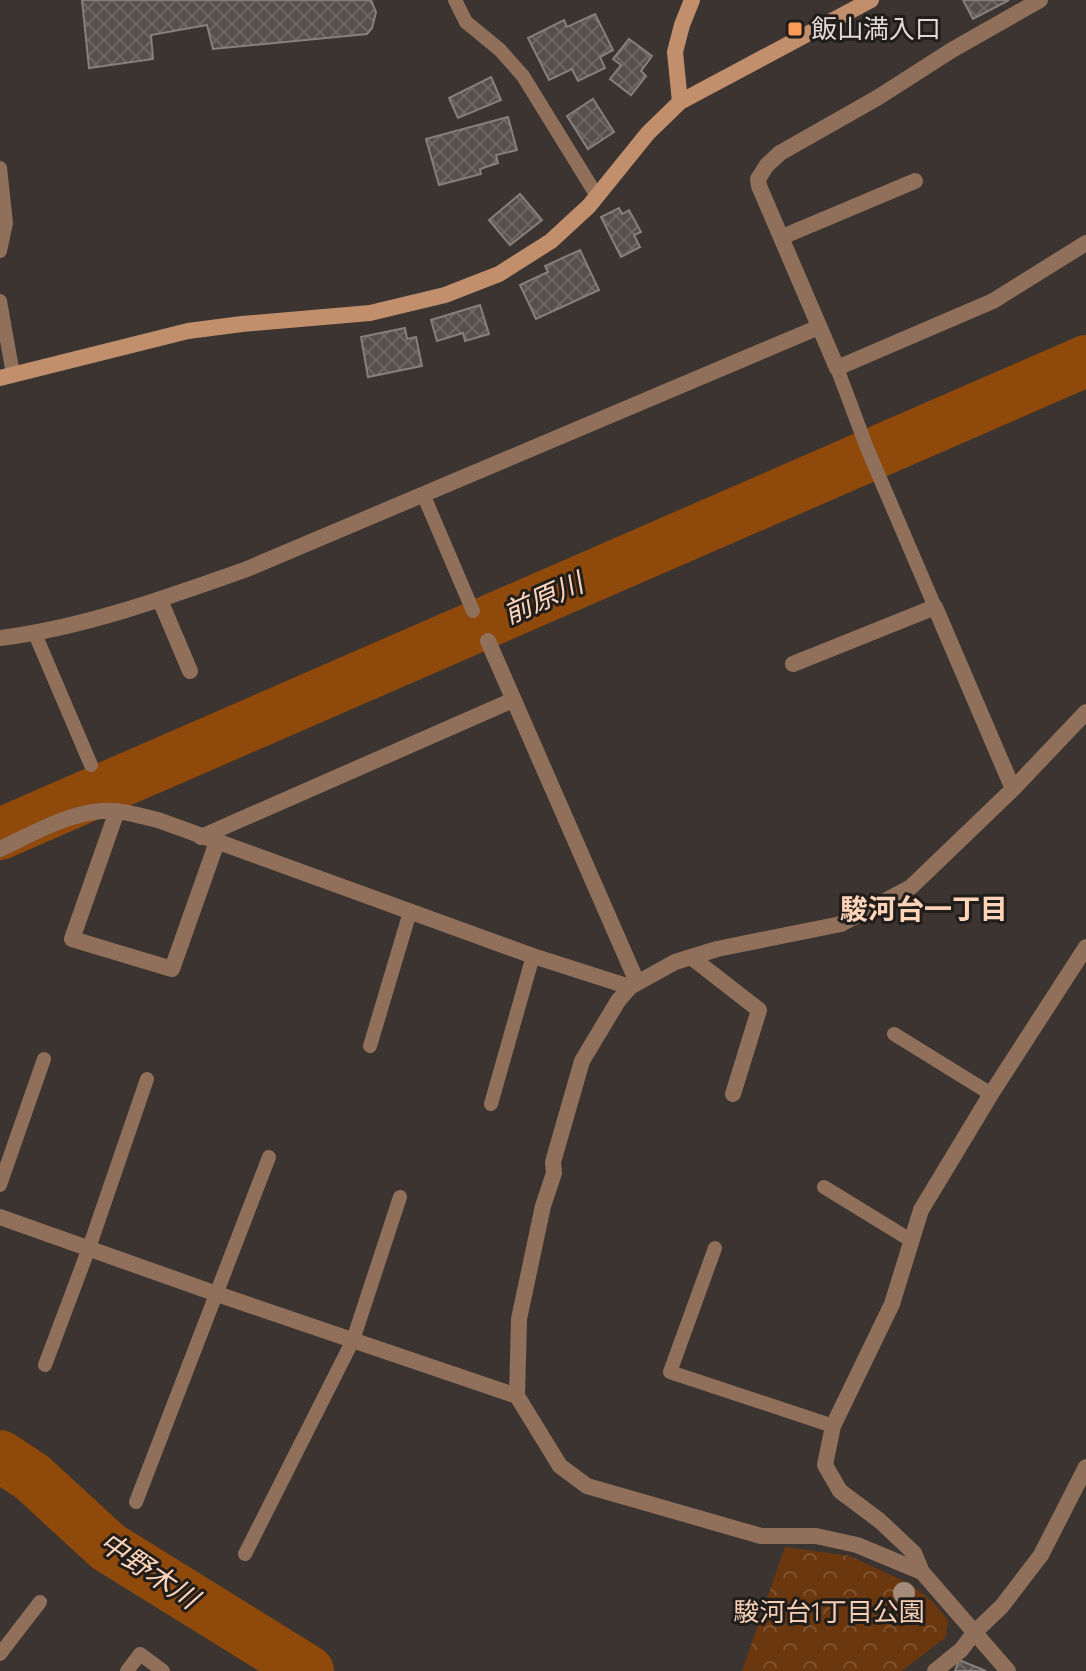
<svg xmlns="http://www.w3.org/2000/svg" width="1086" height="1671" font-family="Quicksand,'Noto Sans JP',sans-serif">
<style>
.park{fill:url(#park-crowns)}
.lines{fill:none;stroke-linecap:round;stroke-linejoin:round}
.river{stroke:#8e490b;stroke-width:52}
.building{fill:url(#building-cross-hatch);stroke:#877f7b;stroke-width:2}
.lane{stroke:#90705a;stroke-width:14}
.street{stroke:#90705a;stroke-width:16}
.secondary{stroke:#c28f6d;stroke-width:16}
.tree{fill:#a38a79}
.poi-dot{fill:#fd9c56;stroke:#201d1b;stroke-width:3}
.labels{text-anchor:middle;stroke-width:6;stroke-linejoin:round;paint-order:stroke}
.poi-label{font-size:26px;fill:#dfdad8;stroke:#201d1b;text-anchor:start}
.park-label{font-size:26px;fill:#f8d0b5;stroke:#201d1b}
.water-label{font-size:28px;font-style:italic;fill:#fed5bb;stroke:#201d1b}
.neighbourhood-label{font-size:28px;font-weight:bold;fill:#ffd4b9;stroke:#201d1b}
</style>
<defs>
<pattern id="park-crowns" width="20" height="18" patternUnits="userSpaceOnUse" patternTransform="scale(2)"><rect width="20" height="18" fill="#6a370f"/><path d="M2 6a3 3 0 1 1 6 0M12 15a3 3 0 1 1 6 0" fill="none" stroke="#7f5331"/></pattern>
<pattern id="building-cross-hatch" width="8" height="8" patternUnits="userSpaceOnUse" patternTransform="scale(2)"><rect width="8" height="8" fill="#564f4a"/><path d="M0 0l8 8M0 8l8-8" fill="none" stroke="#6e6863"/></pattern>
</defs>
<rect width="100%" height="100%" fill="#3b3430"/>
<!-- park -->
<path class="park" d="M785,1547L850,1556L910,1584L933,1602L948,1620L946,1637L902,1671H742Z"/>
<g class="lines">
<!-- river -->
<path class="river" d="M0,834L1086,361
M0,1456L32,1477L108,1547L308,1671"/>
</g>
<!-- building -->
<path class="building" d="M82,0H371L376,12L372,28L367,34L213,49L207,25L151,35L153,59L89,68Z
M963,0H1009L973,19Z
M595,14L613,50L600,57L605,68L578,81L572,69L549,80L528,38L564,20L567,27Z
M629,39L652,56L641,71L646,76L631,95L610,79L621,65L613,59Z
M491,77L501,100L458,118L449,98Z
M593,99L614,132L588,149L567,116Z
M508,117L517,150L496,155L498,163L480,169L481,174L439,185L426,139Z
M520,194L542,220L510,245L489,220Z
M619,208L622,214L629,210L641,232L634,235L640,247L621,257L601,217Z
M580,250L599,290L536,319L520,285L548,272L545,266Z
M480,305L489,334L465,341L463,333L437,341L431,320Z
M405,328L407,339L416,337L422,366L368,377L361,337Z
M959,1660L986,1671H955Z"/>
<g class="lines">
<!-- lane -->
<path class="lane" d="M455,0L466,22L500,50L523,76L597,196
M0,168L6,223L0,251
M0,301L13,374
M837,368L867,448L935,607
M423,494L473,611
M35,634L91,765
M894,1034L991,1094
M370,1046L410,912
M491,1104L533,956
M0,1185L44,1059
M824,1187L912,1241
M715,1248L670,1372L833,1426
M45,1365L89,1248L147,1079
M136,1502L269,1157
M245,1554L353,1340L400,1197
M0,1654L40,1602
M127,1671L140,1654L163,1671"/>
<!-- street -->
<path class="street" d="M1040,0L952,50L877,98L780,153L767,165L758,179L759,186L837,368L993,301L1086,243
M782,237L915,181
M160,600L190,671
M0,638C83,628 168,597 247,569L819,327
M488,641L637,982
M793,664L935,607L1013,789
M117,811L72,939L172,969L217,842
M201,837L513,700
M0,849C32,834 66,814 101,811C120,809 140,816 158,820L533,956L630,987
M691,957L759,1010L733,1094
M0,1217L217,1294L517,1396
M922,1572L914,1553L880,1521L840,1491L825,1465L833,1426L892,1304L921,1210L991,1094L1086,947
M935,1671L961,1650L974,1633L1002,1606L1041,1555L1086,1467
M1008,1671L922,1572L857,1545L816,1536H761L587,1486L560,1466L517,1396L519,1319L543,1206L554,1173L553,1162L582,1061L618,1001L630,987L675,962L717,949L841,924L911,887L1013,789L1086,712"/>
<!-- secondary -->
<path class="secondary" d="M680,102L675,52L682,25L692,0
M0,378L188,331L242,324L370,313L445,295L499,274L551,241L589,206L648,133L680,102L871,0"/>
</g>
<!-- trees -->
<circle class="tree" cx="904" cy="1593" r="11"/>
<!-- markers -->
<rect class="poi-dot" x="787" y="21" width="16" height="16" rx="4"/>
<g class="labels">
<!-- poi labels -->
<g class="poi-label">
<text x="811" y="38">飯山満入口</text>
</g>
<!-- park labels -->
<g class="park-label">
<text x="829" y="1621">駿河台1丁目公園</text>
</g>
<!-- water labels -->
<g class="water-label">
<text transform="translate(543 598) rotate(-24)" y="10">前原川</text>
<text transform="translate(149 1570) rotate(34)" y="10">中野木川</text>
</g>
<!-- neighbourhood labels -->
<g class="neighbourhood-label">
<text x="924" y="919">駿河台一丁目</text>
</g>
</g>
</svg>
